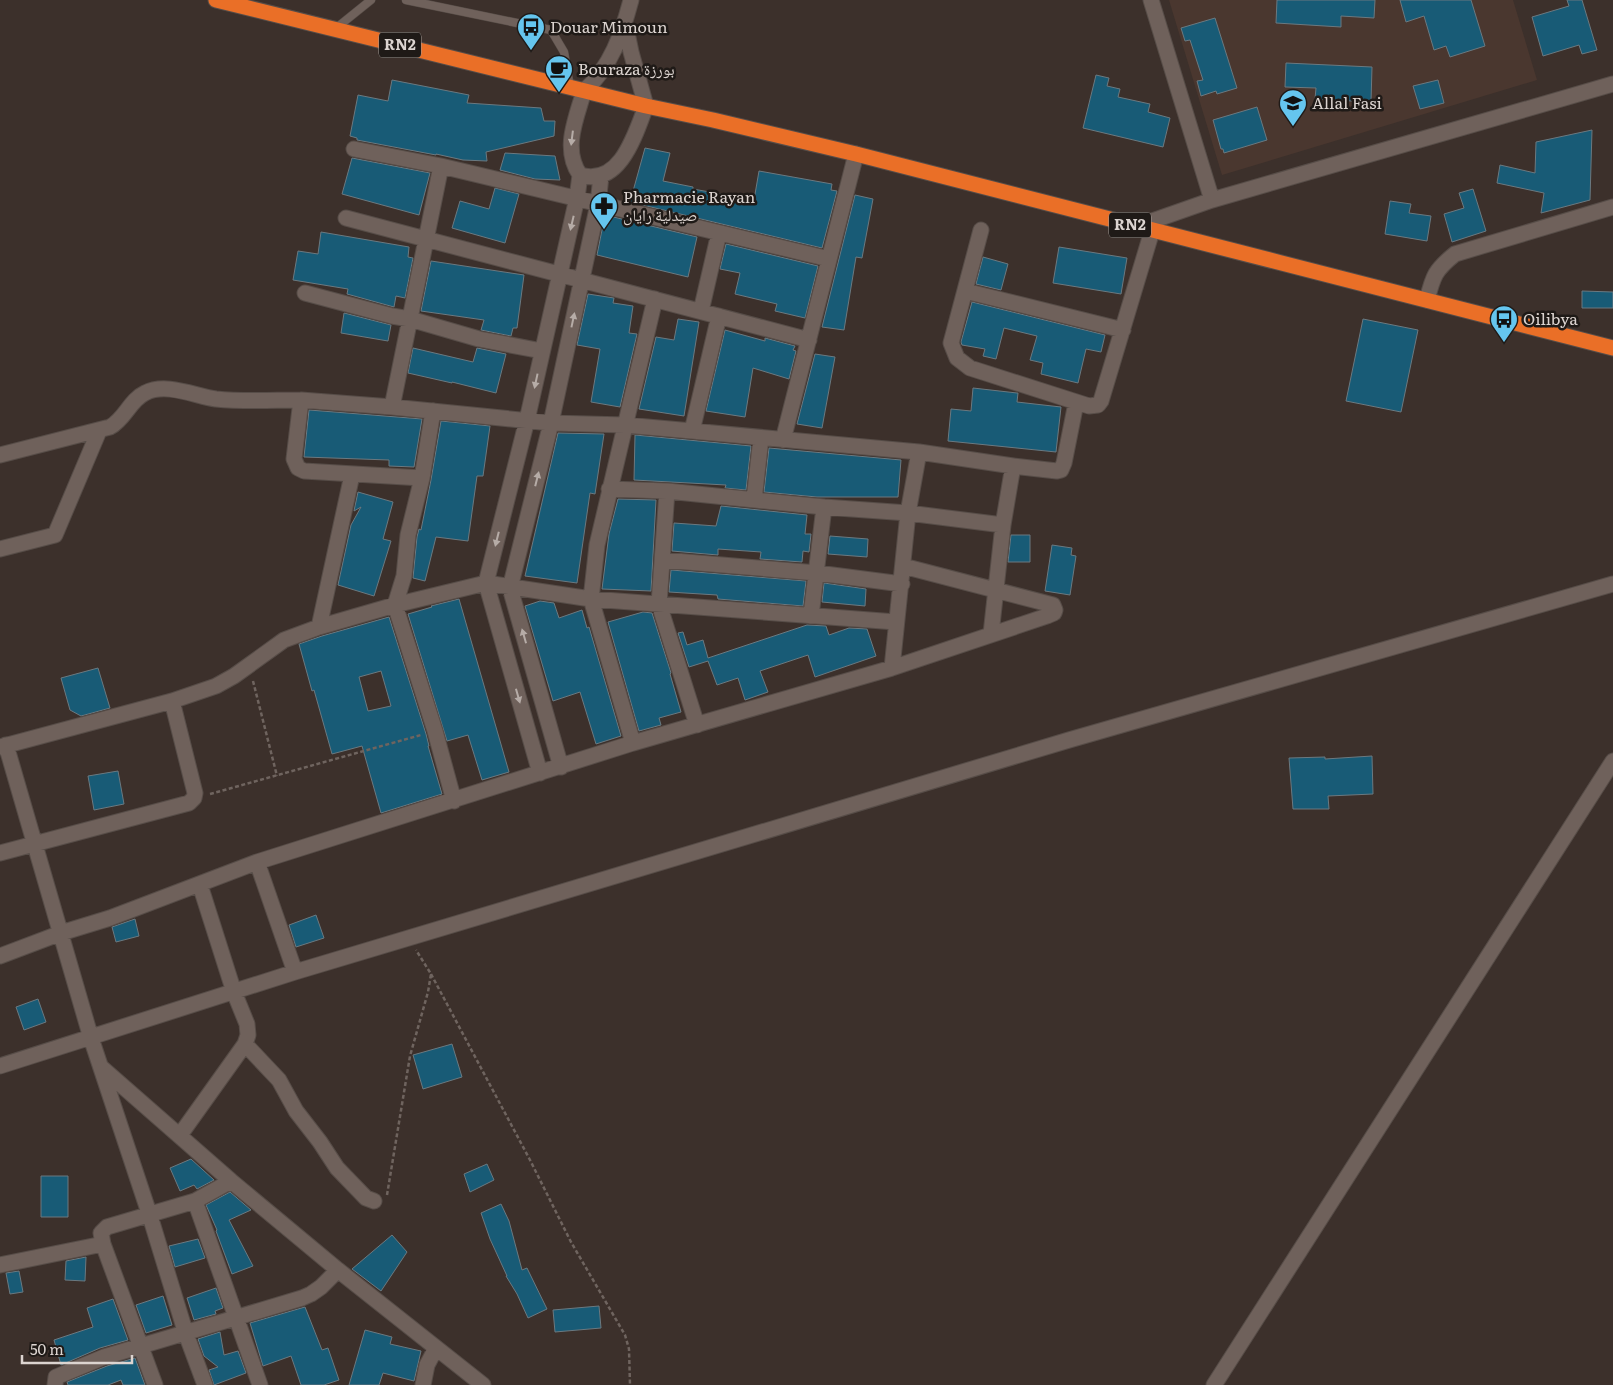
<svg xmlns="http://www.w3.org/2000/svg" width="1613" height="1385" font-family="Literata,'Noto Naskh Arabic',serif">
<style>
.built{fill:#4a372f}
.building{fill:#185b76;stroke:#6b7980;fill-rule:evenodd}
.lines{fill:none;stroke-linecap:round;stroke-linejoin:round}
.lane-casing{stroke:#574d48;stroke-width:9}
.street-casing{stroke:#574d48;stroke-width:17}
.secondary-casing{stroke:#574d48;stroke-width:17}
.highway-casing{stroke:#574d48;stroke-width:17}
.path{stroke:#6f645f;stroke-width:2.5;stroke-dasharray:4 2.5;stroke-linecap:butt}
.lane{stroke:#6f615b;stroke-width:8}
.street{stroke:#6f615b;stroke-width:15}
.secondary{stroke:#6f615b;stroke-width:15}
.highway{stroke:#ea6f27;stroke-width:15}
.oneway{fill:#b6aca7}
.labels{text-anchor:middle;stroke-width:5;stroke-linejoin:round;paint-order:stroke}
.shield{fill:#1f1a17;stroke:#a39c98;stroke-width:1}
.shield-label{font-size:15px;font-weight:bold;fill:#dcd4d0}
.poi-label{font-size:16px;fill:#dcd4d0;stroke:#1f1a17;text-anchor:start}
</style>
<rect width="100%" height="100%" fill="#3c302b"/>
<!-- built -->
<path class="built" d="M1169,0H1513L1537,80L1222,175Z"/>
<!-- building -->
<path class="building" d="M1277,0H1375L1374,18L1341,16V27L1276,23Z
M1400,0H1471L1485,46L1450,57L1446,46L1434,50L1424,16L1406,22Z
M1567,0H1582L1597,50L1582,54L1579,45L1543,56L1532,17L1569,6Z
M1215,18L1237,88L1217,94L1216,91L1201,96L1197,81L1203,80L1190,40L1185,41L1181,28Z
M1286,63L1372,67L1371,102L1315,99L1316,88L1285,87Z
M1096,75L1109,78L1107,86L1120,89L1118,97L1150,104L1148,112L1170,118L1163,147L1083,128Z
M392,80L469,95L467,103L541,108L544,121H555L554,136L486,152L487,161L463,160L436,154V155L357,140V138L350,136L358,95L388,101Z
M1438,80L1444,103L1420,109L1413,86Z
M1257,107L1267,140L1224,153L1223,149H1221L1213,120Z
M1592,130L1590,200L1541,213L1544,193L1497,183L1500,165L1535,173L1536,142Z
M645,148L670,153L663,181L693,187V189L754,200L759,171L832,184L831,190L837,191L822,248L630,202Z
M505,153L555,156L560,180L535,179L500,170Z
M352,158L430,173L419,215L342,194Z
M495,188L519,194L505,243L452,228L460,201L489,209Z
M1473,189L1486,231L1452,242L1444,214L1464,208L1459,193Z
M855,195L873,199L862,258L856,257L844,330L822,327Z
M1390,201L1411,204L1409,213L1431,216L1427,241L1385,234Z
M605,215L697,237L688,277L597,255Z
M321,232L409,247L408,257L413,258L405,298L396,296L394,307L347,294L348,289L293,280L298,251L318,254Z
M726,244L818,266L805,318L775,311L777,304L735,294L740,273L720,269Z
M1059,247L1127,258L1121,294L1053,283Z
M983,257L1008,264L1001,290L976,284Z
M431,261L524,275L517,328H513L511,336L481,330L484,320L421,311Z
M1582,291L1613,292V308H1582Z
M588,294L614,298L613,303L633,306L629,333L637,334L620,407L591,402L600,349L577,345Z
M972,302L1105,335L1101,352L1086,349L1078,383L1041,374L1043,363L1030,360L1037,336L1004,328L996,359L983,356L985,349L962,345L961,342Z
M344,313L391,325L388,341L341,333Z
M678,319L699,322L684,416L639,409L656,337L674,340Z
M1363,319L1418,330L1401,412L1346,401Z
M725,330L765,341V338L795,346L793,350L796,351L789,379L753,368L745,417L706,411Z
M413,348L473,362L477,348L506,354L496,393L452,382V383L408,373Z
M815,354L835,357L822,428L797,424Z
M973,388L1017,393H1018L1017,402L1061,407L1056,452L948,441L951,409L971,411Z
M309,410L422,419L414,467L389,466V460L304,457Z
M441,421L490,426L483,476H477L468,541L436,537L425,581L413,578L417,537L419,529L421,530L431,480Z
M558,433L604,434L595,494L590,493L577,583L525,576Z
M635,435L751,446L746,490L725,488L726,485L634,480Z
M769,448L901,460L898,497H817L764,492Z
M358,492L393,502L383,539L391,541L374,596L338,585L351,525L361,507L354,511Z
M618,499L656,500L651,591L602,589L609,534Z
M721,506L807,515L805,534H811L809,552L803,551L802,562L760,559L761,552L718,549V555L672,551L674,523L716,526Z
M1011,535H1030V562H1008Z
M830,536L868,539L867,557L828,554Z
M1052,545L1072,548L1071,555L1076,556L1070,595L1045,591Z
M671,570L806,581L803,606L718,599L717,595L669,592Z
M824,583L866,589L865,606L822,602Z
M459,599L509,772L482,780L468,735L447,741L408,614L432,607L431,606Z
M540,601L554,603L559,618L582,610L587,628L589,627L621,736L596,744L580,692L553,701L525,606Z
M643,612L652,613L671,673L670,674L681,712L659,718L661,725L639,731L608,622Z
M389,617L426,734L429,746H428L442,794L381,813L362,746L332,754L314,690L312,691L299,644L322,636ZM381,671L391,706L368,711L359,677Z
M807,625L826,626L829,635L849,628L867,629L876,656L815,677L808,655L760,671L768,692L745,700L738,678L717,685L708,661L689,667L678,633L683,632L687,645L703,640L708,658Z
M98,668L110,708L81,716L70,710L61,678Z
M1372,756L1373,794L1328,796L1329,809H1293L1289,758L1325,757V759Z
M118,771L124,804L94,810L88,776Z
M316,915L324,938L296,947L289,925Z
M135,919L139,936L116,942L112,927Z
M38,999L46,1022L24,1030L16,1007Z
M452,1044L462,1077L423,1089L413,1055Z
M191,1159L214,1180L197,1189L194,1185L180,1191L170,1168Z
M487,1164L494,1180L470,1192L464,1174Z
M41,1176H68V1217H41Z
M230,1192L251,1210L229,1220L253,1266L232,1274L216,1231L217,1230L206,1205Z
M501,1204L509,1221L522,1270L527,1268L547,1309L528,1318L517,1294L506,1276H507L490,1239L481,1213Z
M392,1235L407,1252L381,1291L352,1269Z
M198,1239L205,1258L175,1267L169,1246Z
M86,1257L85,1281L65,1280L66,1261Z
M19,1271L23,1292L10,1294L6,1273Z
M216,1288L223,1308L215,1311L216,1314L194,1320L187,1298Z
M163,1296L172,1325L146,1333L136,1305Z
M113,1299L128,1340L100,1348L61,1365L54,1340L93,1327L87,1308Z
M599,1306L601,1328L555,1332L553,1310Z
M305,1307L322,1350L328,1348L339,1380L324,1385H301L291,1356L263,1366L250,1323Z
M365,1330L392,1337L390,1344L421,1351L414,1381L383,1373L379,1385H349Z
M220,1332L224,1355L238,1351L246,1373L214,1385L209,1370L218,1367L204,1356L198,1339Z
M135,1358L145,1385H123L121,1380L108,1385H68L67,1382L107,1366Z"/>
<g class="lines">
<!-- lane casing -->
<g class="lane-casing">
<path id="lane" d="M406,0L551,30L564,52L570,87
M335,29L371,0"/>
</g>
<!-- street casing -->
<g class="street-casing">
<path id="street" d="M1151,0L1212,200
M584,91C576,119 562,149 580,175C620,187 635,135 646,106
M354,149L441,166L829,259
M346,218L809,340
M1135,227L1212,200L1613,84
M981,230L951,343L957,358L970,368L1089,406L1098,405L1101,401L1152,231
M965,291L1123,330
M305,293L392,316L410,319L479,339L542,351
M1427,300C1433,276 1435,270 1455,254L1613,207
M701,311L719,233
M392,407L441,166
M433,411L422,478L408,535L404,576L395,605L435,731L454,801
M692,431L719,316
M783,440L856,154
M0,455L110,427C125,419 130,400 145,393C166,382 195,396 216,399C244,402 273,400 301,400
M422,478L304,471L298,468L294,459L301,400L392,407L551,423L625,425L692,431L919,452L1013,466L1057,471L1061,470L1064,463L1076,403
M609,489L667,491L824,507L908,513L1003,525
M667,491L659,604L697,725
M754,500L761,438
M0,549L55,535L99,431
M663,560L817,573L902,584
M811,616L824,507
M319,627L352,475
M991,634L1003,525L1013,466
M892,668L908,513L919,452
M633,743L591,599L597,545L655,299
M6,745L91,1038L150,1216L186,1334L205,1385
M0,747L172,701L216,686L234,676L284,640L319,627L395,605L486,583L591,599L896,622
M561,767L510,588L551,423L598,204L601,176
M540,773L486,583L527,420L577,198L580,175
M0,853L189,803L194,798L195,793L172,701
M257,862L295,972
M0,956L61,933L110,918L257,862L633,743L892,668L1047,616L1054,613L1055,610L1053,605L903,566
M245,1044L279,1080L296,1111L320,1142L337,1168L366,1198L374,1201
M0,1066L295,972L1069,740L1613,584
M102,1068L231,1181L338,1270L483,1385
M180,1135L245,1044L248,1035L247,1024L234,992L200,885
M231,1181L195,1201L260,1385
M0,1265L103,1244
M55,1385L56,1377L104,1357L302,1298L311,1294L321,1287L338,1270
M155,1385L103,1244L101,1233L107,1227L195,1201
M423,1385L427,1365L436,1348"/>
</g>
<!-- secondary casing -->
<g class="secondary-casing">
<path id="secondary" d="M625,23L631,52L646,106
M584,91C611,67 622,34 631,0
M1214,1385L1613,761"/>
</g>
<!-- highway casing -->
<g class="highway-casing">
<path id="highway" d="M216,0L646,106L713,120L856,154L1613,348"/>
</g>
<!-- path -->
<path class="path" d="M253,681L277,776
M210,794L421,735
M431,974L530,1160L571,1242L625,1335L629,1349L630,1385
M387,1195L410,1056L428,992L431,974L416,950"/>
<!-- lane -->
<use href="#lane" class="lane"/>
<!-- street -->
<use href="#street" class="street"/>
<!-- secondary -->
<use href="#secondary" class="secondary"/>
<!-- highway -->
<use href="#highway" class="highway"/>
</g>
<!-- one-way arrows -->
<defs><path id="oneway-solid" d="M-6-.8H1V-3.2L6.5 0L1 3.2V.8H-6Z" transform="scale(1.25)"/></defs>
<g class="oneway">
<use href="#oneway-solid" transform="translate(572 138) rotate(97)"/>
<use href="#oneway-solid" transform="translate(572 223) rotate(103)"/>
<use href="#oneway-solid" transform="translate(573 320) rotate(-78)"/>
<use href="#oneway-solid" transform="translate(536 381) rotate(102)"/>
<use href="#oneway-solid" transform="translate(537 479) rotate(-76)"/>
<use href="#oneway-solid" transform="translate(497 539) rotate(104)"/>
<use href="#oneway-solid" transform="translate(524 636) rotate(-106)"/>
<use href="#oneway-solid" transform="translate(518 696) rotate(74)"/>
</g>
<!-- icons -->
<defs>
<g id="bus-pin" transform="scale(1.4375)"><path d="M0 17L-7.5 6A9.5 9.5 0 1 1 7.5 6Z" fill="#65c5ee" stroke="#1f1a17"/><path d="M-5-6H5V4H4V6H2V4H-2V6H-4V4H-5ZM-3.5-4V0h7V-4ZM-3.5 1.2v1.5H-2V1.2ZM2 1.2v1.5H3.5V1.2Z" fill="#111"/></g>
<g id="cafe-pin" transform="scale(1.4375)"><path d="M0 17L-7.5 6A9.5 9.5 0 1 1 7.5 6Z" fill="#65c5ee" stroke="#1f1a17"/><path d="M-5.5-4.5H6V0H3Q3 3.5 0 3.5H-2.5Q-5.5 3.5-5.5 0ZM3-3.2v2h1.7v-2ZM-6 4.5H4V6H-6Z" fill="#111"/></g>
<g id="school-pin" transform="scale(1.4375)"><path d="M0 17L-7.5 6A9.5 9.5 0 1 1 7.5 6Z" fill="#65c5ee" stroke="#1f1a17"/><path d="M0-5L7-2L0 1L-7-2ZM-4 1L0 2.5L4 1V4Q0 6-4 4Z" fill="#111"/></g>
<g id="pharmacy-pin" transform="scale(1.4375)"><path d="M0 17L-7.5 6A9.5 9.5 0 1 1 7.5 6Z" fill="#65c5ee" stroke="#1f1a17"/><path d="M-2-6h4v4h4v4h-4v4h-4v-4h-4v-4h4Z" fill="#111"/></g>
</defs>
<g fill-rule="evenodd">
<use href="#bus-pin" x="531" y="27"/>
<use href="#cafe-pin" x="559" y="69"/>
<use href="#school-pin" x="1293" y="103"/>
<use href="#pharmacy-pin" x="604" y="206"/>
<use href="#bus-pin" x="1504" y="319"/>
</g>
<g class="labels">
<!-- shield labels -->
<g class="shield">
<rect x="379" y="32.5" width="42" height="25" rx="4"/>
<rect x="1109" y="212.5" width="42" height="25" rx="4"/>
</g>
<g class="shield-label">
<text x="400" y="50">RN2</text>
<text x="1130" y="230">RN2</text>
</g>
<!-- poi labels -->
<g class="poi-label">
<text x="550" y="33">Douar Mimoun</text>
<text x="578" y="75">Bouraza بورزة</text>
<text x="1312" y="109">Allal Fasi</text>
<text x="623" y="203">Pharmacie Rayan<tspan x="623" dy="18">صيدلية رايان</tspan></text>
<text x="1523" y="325">Oilibya</text>
</g>
</g>
<!-- scale -->
<path d="M22 1355v8h110v-8" fill="none" stroke="#dcd4d0" stroke-width="2.5"/>
<text x="30" y="1355" font-size="15" fill="#dcd4d0" stroke="#1f1a17" stroke-width="4" paint-order="stroke">50 m</text>
</svg>
